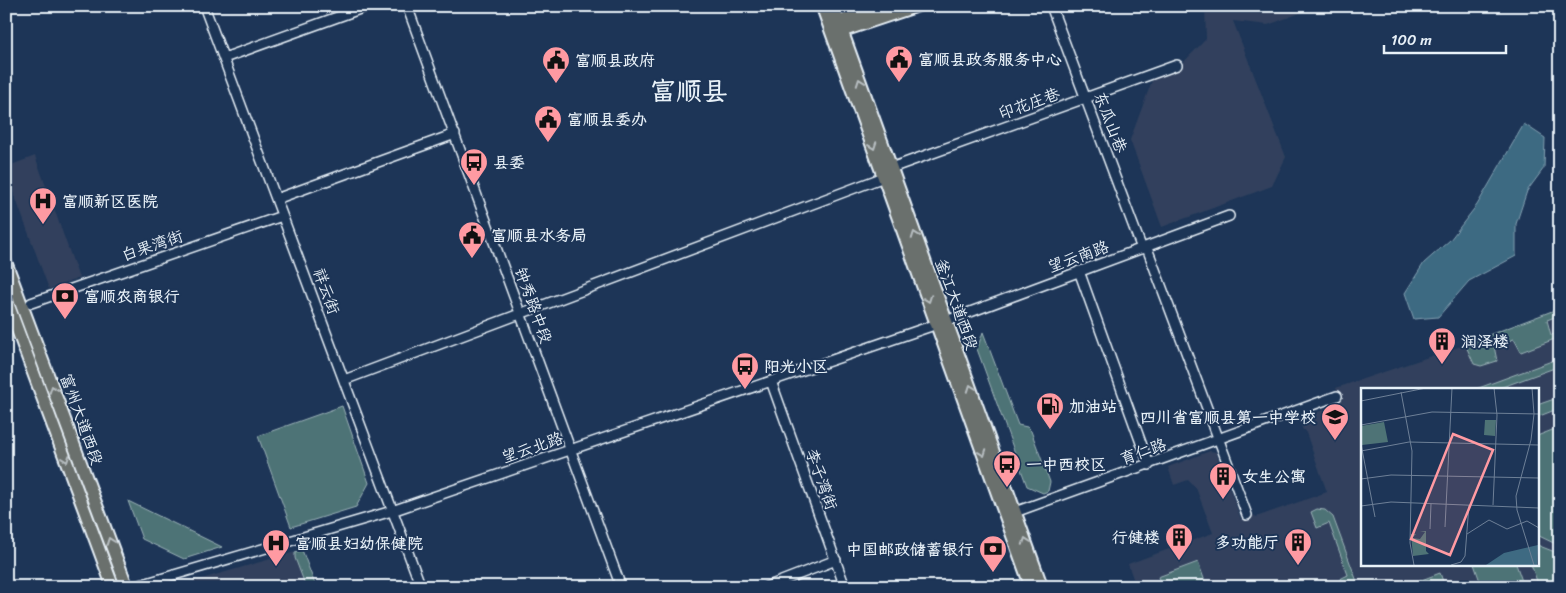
<svg xmlns="http://www.w3.org/2000/svg" width="1566" height="593" font-family="Sriracha,'LXGW WenKai TC',sans-serif">
<style>
.built{fill:#31415d;fill-rule:evenodd}
.green{fill:#4e7376;stroke:#9bb2b7}
.water{fill:#3e6a82;stroke:#82a0b1}
.lines{fill:none;stroke-linecap:round;stroke-linejoin:round}
.minor-casing{stroke:#e8f1f8;stroke-width:12}
.major-casing{stroke:#e8f1f8;stroke-width:15}
.minor{stroke:#1d3557;stroke-width:9}
.major{stroke:#6b706d;stroke-width:11}
.oneway{stroke:#b6bdc0}
.labels{text-anchor:middle;stroke-width:4;stroke-linejoin:round;paint-order:stroke}
.poi-label{font-size:16px;font-weight:bold;fill:#e8f1f8;stroke:#1d3557;text-anchor:start}
.street-label{font-size:16px;fill:#e8f1f8;stroke:#1d3557}
.town-label{font-size:26px;font-weight:bold;fill:#e8f1f8;stroke:#1d3557}
.inset-road{fill:none;stroke:#6e8097;stroke-width:1}
.view{fill:#ff9aa2;fill-opacity:0.15;stroke:#ff9aa2;stroke-width:2.5}
.inset-edge{fill:none;stroke:#e8f1f8;stroke-width:2.5}
</style>
<rect width="100%" height="100%" fill="#1d3557"/>
<filter id="ink" filterUnits="userSpaceOnUse"><feTurbulence type="fractalNoise" baseFrequency=".02" numOctaves="2"/><feDisplacementMap in="SourceGraphic" scale="10" xChannelSelector="R" yChannelSelector="G"/><feConvolveMatrix kernelMatrix="1 2 1 2 8 2 1 2 1" color-interpolation-filters="sRGB"/></filter>
<g filter="url(#ink)">
<!-- built -->
<path class="built" d="M1205,6H1304L1303,12L1268,25L1233,21L1286,157L1272,186L1162,227L1130,140L1153,78L1176,70L1206,39Z
M35,156L79,278L49,289L6,172V167Z
M1560,308V587H1136L1128,564L1213,533L1196,488L1188,480L1174,485L1168,467L1210,451L1216,452L1241,519L1254,515L1256,517L1327,492L1305,430H1303L1298,419L1341,404L1336,388L1464,345ZM1362,389H1537V564H1362Z
M302,550L316,587H189L191,582Z"/>
<!-- green -->
<path class="green" d="M1560,308V315L1547,320L1551,335L1560,332V337L1521,352L1514,339L1494,346L1497,361L1481,366L1474,364L1465,344Z
M983,332L1018,425L1027,427L1031,431L1050,482L1048,491L1043,493L1027,486L977,349Z
M1560,358V366L1497,389H1476Z
M1560,397V408L1537,417V405Z
M342,406L369,483L356,507L291,527L258,436Z
M1560,427V546L1537,535V436Z
M128,501L222,547L184,559L142,539Z
M1317,509L1325,510L1333,517L1359,587H1351L1349,582L1342,585L1340,579L1348,575L1329,523L1317,528L1311,512Z
M1537,545L1560,554V579L1546,584L1547,587H1539L1531,564H1537Z
M302,550L316,587H306L295,558V552Z
M1198,562L1207,587H1162L1158,577Z
M1474,564H1516L1523,584L1514,587H1482Z
M1440,573L1445,587H1412L1411,584Z"/>
<!-- water -->
<path class="water" d="M1524,124L1545,138L1544,168L1527,191L1516,224V256L1469,281L1438,317L1414,319L1405,293L1424,263L1450,240L1477,205Z"/>
<g class="lines">
<!-- minor casing -->
<g class="minor-casing">
<path id="minor" d="M204,6L421,587
M407,6L621,587
M1051,6L1142,249
M224,58L368,6
M891,168L1177,65
M276,199L455,134
M1147,248L1247,515
M1079,271L1149,465
M31,303L282,216
M344,380L884,177
M771,381L845,587
M1015,512L1337,396
M133,587L392,511L946,321L1229,216
M766,587L836,560"/>
</g>
<!-- major casing -->
<g class="major-casing">
<path id="major" d="M822,6L1031,587
M833,6L1042,587
M833,24L883,6
M836,33L917,6
M6,263L127,587
M6,299L113,587"/>
</g>
<!-- minor -->
<use href="#minor" class="minor"/>
<!-- major -->
<use href="#major" class="major"/>
</g>
<!-- one-way arrows -->
<defs><path id="oneway-chevron" d="M-2-3.5L2.5 0L-2 3.5" fill="none" stroke-width="1.6" stroke-linecap="round" stroke-linejoin="round" transform="scale(1.25)"/></defs>
<g class="oneway">
<use href="#oneway-chevron" transform="translate(860 82) rotate(-110)"/>
<use href="#oneway-chevron" transform="translate(873 146) rotate(70)"/>
<use href="#oneway-chevron" transform="translate(915 235) rotate(-110)"/>
<use href="#oneway-chevron" transform="translate(928 299) rotate(70)"/>
<use href="#oneway-chevron" transform="translate(971 388) rotate(-110)"/>
<use href="#oneway-chevron" transform="translate(53 389) rotate(-110)"/>
<use href="#oneway-chevron" transform="translate(983 453) rotate(70)"/>
<use href="#oneway-chevron" transform="translate(66 459) rotate(70)"/>
<use href="#oneway-chevron" transform="translate(110 541) rotate(-110)"/>
<use href="#oneway-chevron" transform="translate(1026 541) rotate(-110)"/>
</g>
</g>
<!-- icons -->
<defs>
<g id="civic-pin" transform="scale(1.4375)"><path d="M0 17L-7.5 6A9.5 9.5 0 1 1 7.5 6Z" fill="#ff9aa2" stroke="#1d3557"/><path d="M-.6-6.5H3V-4.5H.6V-3L4-1V1h2V6H-6V1h2V-1L-.6-3ZM-1.2 2.5V6h2.4V2.5Z" fill="#111"/></g>
<g id="bus-pin" transform="scale(1.4375)"><path d="M0 17L-7.5 6A9.5 9.5 0 1 1 7.5 6Z" fill="#ff9aa2" stroke="#1d3557"/><path d="M-5-6H5V4H4V6H2V4H-2V6H-4V4H-5ZM-3.5-4V0h7V-4ZM-3.5 1.2v1.5H-2V1.2ZM2 1.2v1.5H3.5V1.2Z" fill="#111"/></g>
<g id="hospital-pin" transform="scale(1.4375)"><path d="M0 17L-7.5 6A9.5 9.5 0 1 1 7.5 6Z" fill="#ff9aa2" stroke="#1d3557"/><path d="M-5-5h3v3.5h4V-5h3V5h-3V1.5h-4V5h-3Z" fill="#111"/></g>
<g id="bank-pin" transform="scale(1.4375)"><path d="M0 17L-7.5 6A9.5 9.5 0 1 1 7.5 6Z" fill="#ff9aa2" stroke="#1d3557"/><path d="M-6-4H6V4H-6ZM0-2.3a2.3 2.3 0 1 0 0 4.6a2.3 2.3 0 1 0 0-4.6Z" fill="#111"/></g>
<g id="building-pin" transform="scale(1.4375)"><path d="M0 17L-7.5 6A9.5 9.5 0 1 1 7.5 6Z" fill="#ff9aa2" stroke="#1d3557"/><path d="M-4-6H4V6H1V3H-1V6H-4ZM-2.5-4.3h1.7v1.8h-1.7ZM.8-4.3h1.7v1.8H.8ZM-2.5-1h1.7V.8h-1.7ZM.8-1h1.7V.8H.8Z" fill="#111"/></g>
<g id="fuel-pin" transform="scale(1.4375)"><path d="M0 17L-7.5 6A9.5 9.5 0 1 1 7.5 6Z" fill="#ff9aa2" stroke="#1d3557"/><path d="M-5.5-6h7V0h2V4h1.3V-2.5L3-4.5l.8-.8L6-3V5H2.5V1h-1V6h-7ZM-4.2-4.7v3.2H.2V-4.7Z" fill="#111"/></g>
<g id="school-pin" transform="scale(1.4375)"><path d="M0 17L-7.5 6A9.5 9.5 0 1 1 7.5 6Z" fill="#ff9aa2" stroke="#1d3557"/><path d="M0-5L7-2L0 1L-7-2ZM-4 1L0 2.5L4 1V4Q0 6-4 4Z" fill="#111"/></g>
</defs>
<g fill-rule="evenodd">
<use href="#civic-pin" x="899" y="59"/>
<use href="#civic-pin" x="556" y="60"/>
<use href="#civic-pin" x="548" y="119"/>
<use href="#bus-pin" x="474" y="162"/>
<use href="#hospital-pin" x="43" y="201"/>
<use href="#civic-pin" x="472" y="235"/>
<use href="#bank-pin" x="65" y="296"/>
<use href="#building-pin" x="1442" y="341"/>
<use href="#bus-pin" x="745" y="366"/>
<use href="#fuel-pin" x="1050" y="406"/>
<use href="#school-pin" x="1335" y="417"/>
<use href="#bus-pin" x="1007" y="464"/>
<use href="#building-pin" x="1223" y="476"/>
<use href="#building-pin" x="1179" y="537"/>
<use href="#building-pin" x="1298" y="542"/>
<use href="#hospital-pin" x="276" y="543"/>
<use href="#bank-pin" x="993" y="549"/>
</g>
<g class="labels">
<!-- poi labels -->
<g class="poi-label">
<text x="918" y="65">富顺县政务服务中心</text>
<text x="575" y="66">富顺县政府</text>
<text x="567" y="125">富顺县委办</text>
<text x="493" y="168">县委</text>
<text x="62" y="207">富顺新区医院</text>
<text x="491" y="241">富顺县水务局</text>
<text x="84" y="302">富顺农商银行</text>
<text x="1461" y="347">润泽楼</text>
<text x="764" y="372">阳光小区</text>
<text x="1069" y="412">加油站</text>
<text x="1316" y="423" text-anchor="end">四川省富顺县第一中学校</text>
<text x="1026" y="470">一中西校区</text>
<text x="1242" y="482">女生公寓</text>
<text x="1160" y="543" text-anchor="end">行健楼</text>
<text x="1279" y="548" text-anchor="end">多功能厅</text>
<text x="295" y="549">富顺县妇幼保健院</text>
<text x="974" y="555" text-anchor="end">中国邮政储蓄银行</text>
</g>
<!-- street labels -->
<g class="street-label">
<text transform="translate(1029 103) rotate(-20)" y="6">印花庄巷</text>
<text transform="translate(1111 122) rotate(69)" y="6">东瓜山巷</text>
<text transform="translate(152 245) rotate(-19)" y="6">白果湾街</text>
<text transform="translate(1078 256) rotate(-20)" y="6">望云南路</text>
<text transform="translate(327 291) rotate(70)" y="6">祥云街</text>
<text transform="translate(957 304) rotate(70)" y="6">釜江大道西段</text>
<text transform="translate(534 305) rotate(70)" y="6">钟秀路中段</text>
<text transform="translate(82 419) rotate(70)" y="6">富州大道西段</text>
<text transform="translate(532 447) rotate(-19)" y="6">望云北路</text>
<text transform="translate(1143 451) rotate(-20)" y="6">育仁路</text>
<text transform="translate(822 479) rotate(70)" y="6">李子湾街</text>
</g>
<!-- town labels -->
<g class="town-label">
<text x="689" y="100">富顺县</text>
</g>
</g>
<!-- overview -->
<g transform="translate(1361 388)">
<rect width="178" height="178" fill="#1d3557"/>
<path d="M124,32H135L134,48L123,47ZM23,34L27,54L1,57L0,38ZM59,143H65V163L68,166L52,168L50,146H55L51,150L59,151L64,144Z" fill="#4e7376"/>
<path d="M177,157L176,177H125L143,165Z" fill="#3e6a82"/>
<path class="inset-road" d="M171,0L173,26L170,52L155,108L156,122L173,177M40,4L51,63L49,155L53,177M0,13L65,0M0,37L71,24L178,26M0,56L14,129M0,63L48,54L178,57M0,91L30,87L178,90M132,117L136,27L133,0M0,118L30,114L178,120M84,139L91,0M69,141L70,116M106,146L128,132L146,141L166,133L178,140M90,177L100,174L104,168L108,117"/>
<path class="view" d="M92,46L132,62L89,167L50,151Z"/>
<rect width="178" height="178" class="inset-edge"/>
</g>
<!-- margin -->
<rect width="1566" height="593" fill="none" stroke="#1d3557" stroke-width="25"/>
<rect x="12" y="12" width="1541" height="568" fill="none" stroke="#e8f1f8" stroke-width="2" filter="url(#ink)"/>
<!-- scale -->
<path d="M1384 45v8h122v-8" fill="none" stroke="#e8f1f8" stroke-width="2.5"/>
<text x="1391" y="45" font-size="15" fill="#e8f1f8" stroke="#1d3557" stroke-width="4" paint-order="stroke">100 m</text>
</svg>
